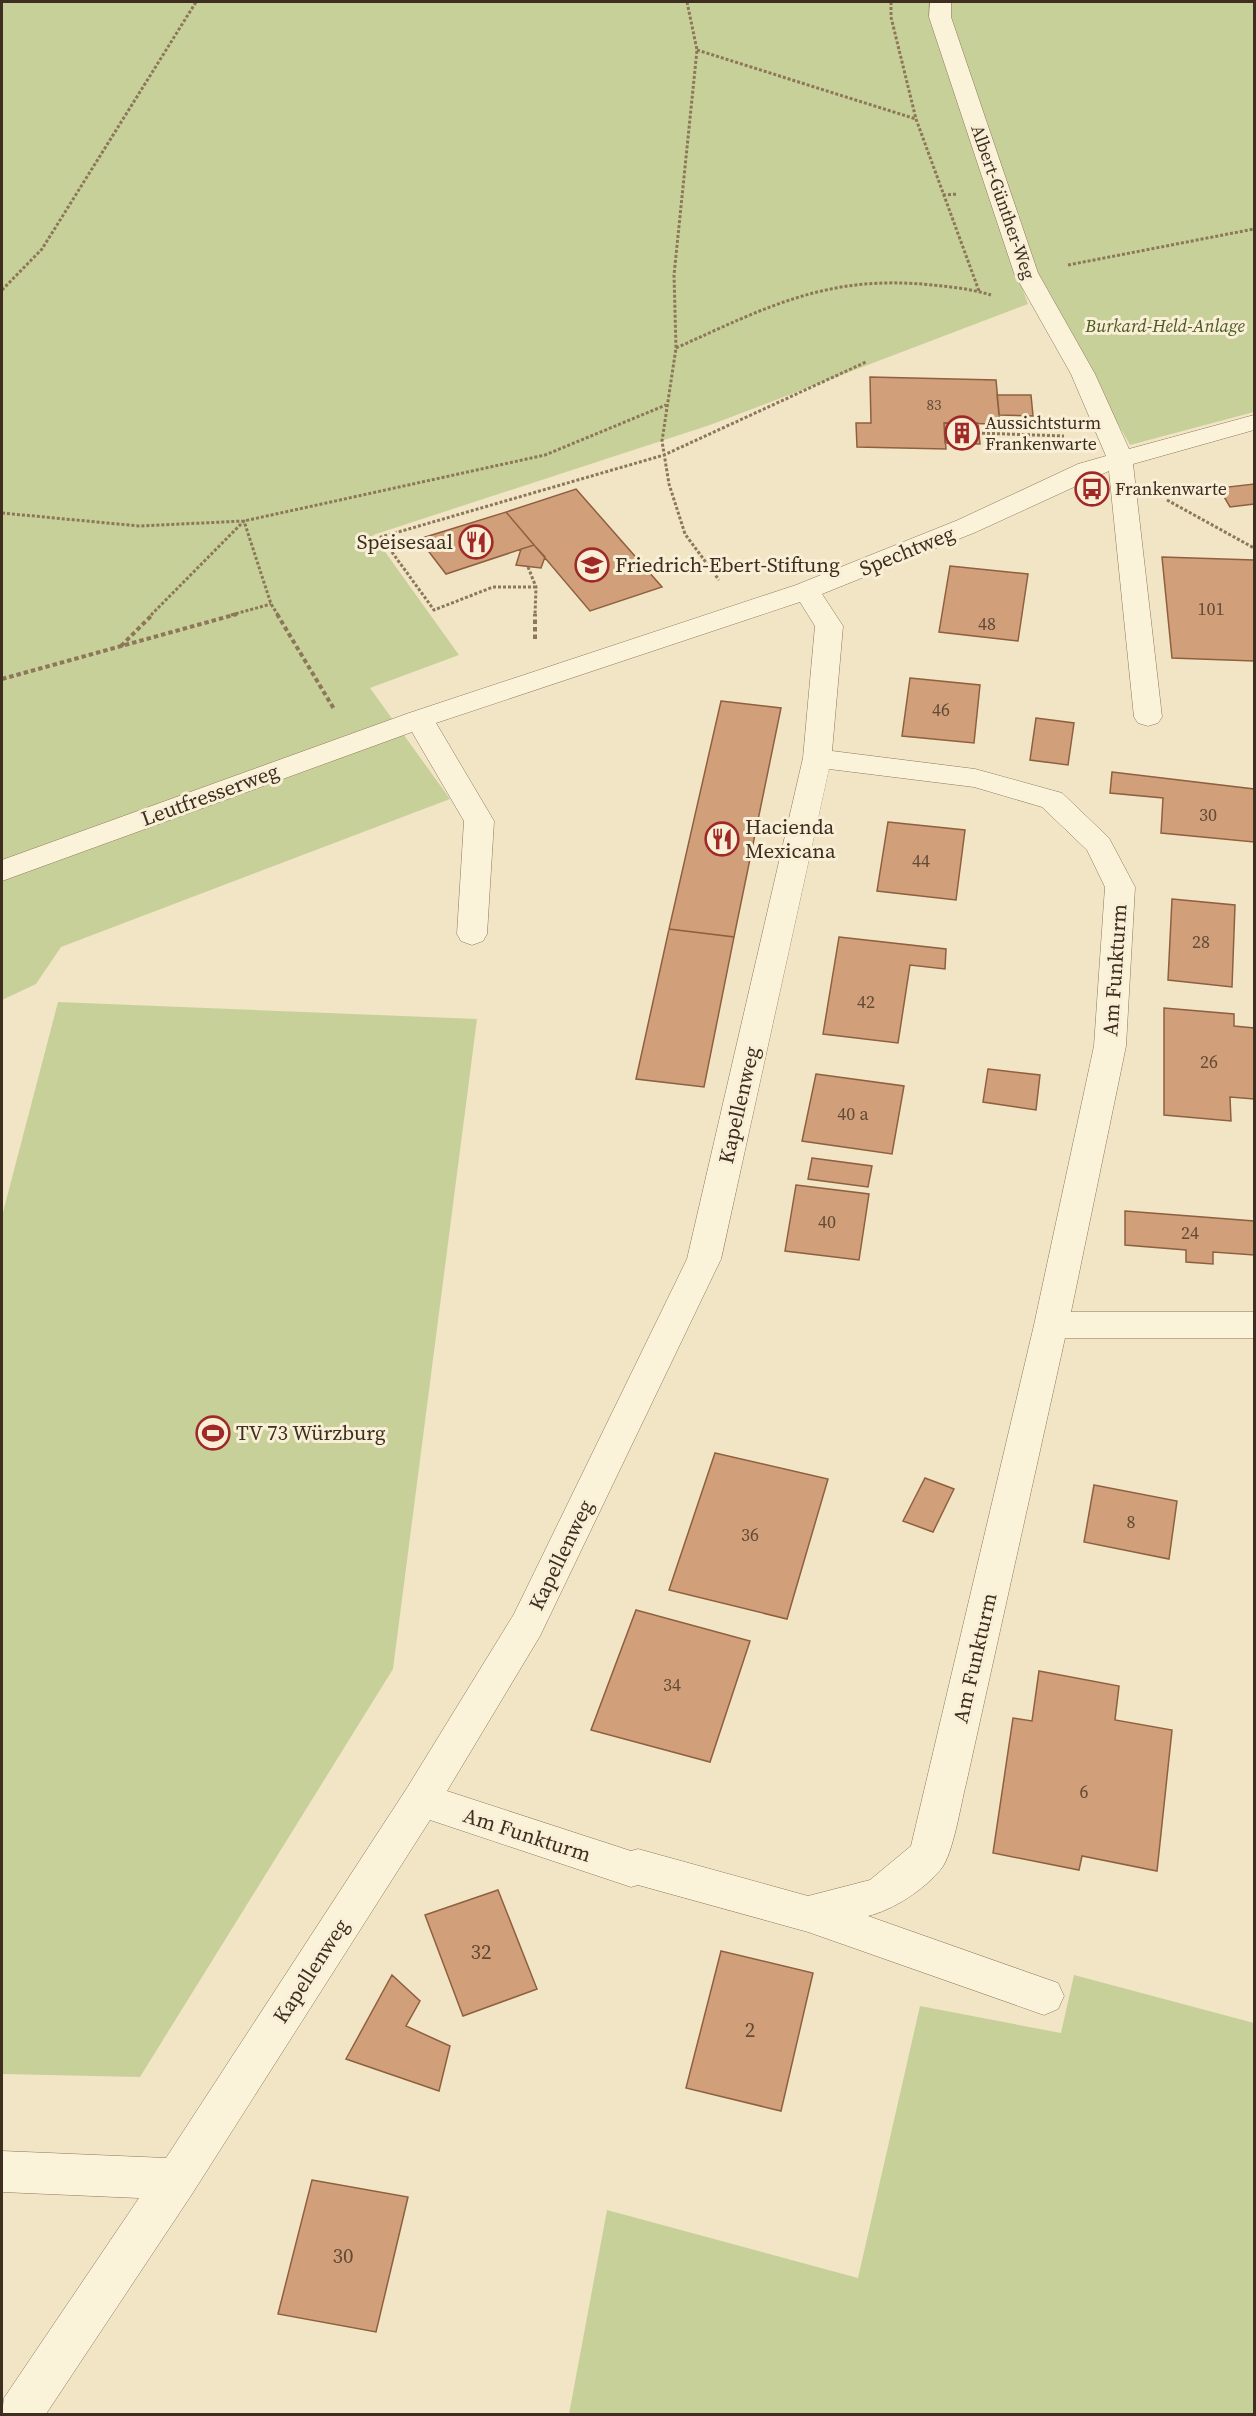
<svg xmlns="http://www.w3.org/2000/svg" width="1256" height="2416" font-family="'Source Serif 4',serif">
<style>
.green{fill:#c8d099}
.building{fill:#d1a07a;stroke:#8e603f;stroke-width:1.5}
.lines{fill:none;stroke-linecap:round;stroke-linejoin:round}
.minor-casing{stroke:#8d775a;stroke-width:1}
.path-far1{stroke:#8d775a;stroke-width:3;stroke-dasharray:3 2;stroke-linecap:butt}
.path{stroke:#8d775a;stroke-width:4;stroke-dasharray:4.5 3;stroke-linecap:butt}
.minor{fill:#fbf2da;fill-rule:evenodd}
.labels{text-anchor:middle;stroke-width:6;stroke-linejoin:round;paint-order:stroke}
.far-number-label{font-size:15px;fill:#624a36}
.far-street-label{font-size:18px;fill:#3d2e1f;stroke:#f8efd6}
.far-park-label{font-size:18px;font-style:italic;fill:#4b5a24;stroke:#f8efd6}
.far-poi-label{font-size:18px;fill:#3d2e1f;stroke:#f8efd6;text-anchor:start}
.number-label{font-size:18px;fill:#624a36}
.poi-label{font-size:21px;fill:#3d2e1f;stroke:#f8efd6;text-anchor:start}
.street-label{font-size:21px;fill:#3d2e1f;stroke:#f8efd6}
.near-number-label{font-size:21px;fill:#624a36}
</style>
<rect width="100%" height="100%" fill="#f1e5c6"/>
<!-- green -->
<path class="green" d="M2,2H1254V412L1130,445L1025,260L1013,263L1028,304L710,425L373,535L459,655L370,688L450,799L61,947L36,984L2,1000Z
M58,1002L477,1019L393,1669L140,2077L2,2074V1216Z
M1074,1975L1254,2023V2414H569L607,2210L858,2278L920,2006L1061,2033Z"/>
<!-- building -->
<path class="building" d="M870,377L996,380L1000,424L944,423L946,449L857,447L856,423H871Z
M997,395H1031L1033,416L999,415Z
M944,423H978L980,444L945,443Z
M1254,484V504L1230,507L1219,488Z
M576,489L662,587L590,611L506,512Z
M506,512L534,545L446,574L419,539Z
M534,545L545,557L541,568L516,565L521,549Z
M1162,557L1254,560V661L1172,658Z
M950,566L1028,574L1018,641L939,632Z
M910,678L980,685L974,743L902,736Z
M721,701L781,708L734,937L669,929Z
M1036,718L1074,723L1068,765L1030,760Z
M1112,772L1254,789V842L1161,833L1163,798L1110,793Z
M888,822L965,830L956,900L877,891Z
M1172,899L1235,905L1232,987L1168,980Z
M669,929L734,937L704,1087L636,1079Z
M839,937L946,949L945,969L910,965L898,1043L823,1034Z
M1164,1008L1234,1014V1026L1254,1028V1099L1230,1097L1231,1121L1164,1115Z
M988,1069L1040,1075L1036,1110L983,1102Z
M816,1074L904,1086L892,1154L802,1141Z
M812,1158L872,1166L868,1187L808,1179Z
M796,1185L869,1194L859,1260L785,1251Z
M1125,1211L1254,1221V1255L1213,1252V1264L1186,1262V1250L1125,1245Z
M715,1453L828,1479L787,1619L669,1590Z
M925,1478L954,1489L933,1532L903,1521Z
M1094,1485L1177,1501L1169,1559L1084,1542Z
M636,1610L750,1641L710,1762L591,1730Z
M1039,1671L1119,1686L1115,1720L1172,1730L1157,1871L1082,1856L1079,1870L993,1853L1013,1718L1032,1721Z
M498,1890L537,1989L463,2016L425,1915Z
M721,1951L813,1973L781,2111L686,2088Z
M392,1975L420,2001L406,2026L450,2046L439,2091L346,2059Z
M312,2180L408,2197L376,2332L278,2314Z"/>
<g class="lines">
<!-- minor casing -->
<g class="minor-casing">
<path id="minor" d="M930,2H951V17L1038,273L1095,374L1129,449L1254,415V430L1133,464L1162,717L1158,723L1148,726L1138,723L1134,717L1109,471L976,532L822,594L843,626L832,751L975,769L1062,793L1109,838L1135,887L1126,1046L1071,1312H1254V1338H1065L966,1784C961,1803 953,1855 941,1869C924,1890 893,1910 868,1916L1058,1983L1064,1996L1058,2009L1044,2015L808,1932L638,1885L631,1887L430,1820L192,2194L46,2414H2L4,2398L139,2198L2,2192V2151L166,2158L407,1788L514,1614L687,1259L803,758L815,626L800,602L436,723L494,821L487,934L483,941L472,945L461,941L457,934L464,821L412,732L2,881V860L409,713L796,585L958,520L1078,464L1106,456L1071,374L1014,273L929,17ZM829,769L974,787L1042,807L1087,850L1105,887L1094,1046L1034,1325L911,1846L870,1880L808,1896L638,1849L631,1851L447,1791L540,1636L721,1259Z"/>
</g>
<!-- path-far1 -->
<path class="path-far1" d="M687,2L697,50L674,275L676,348L662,441L669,484L685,534L719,580
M891,2V17L916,119L979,291
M697,50L916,119
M943,195L958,194
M1068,265L1254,229
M2,290L42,249L196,2
M676,348C767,307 828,274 932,285C952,287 972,289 991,295
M977,433L1064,436
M1167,500L1254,548
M2,513L139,526L244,521L545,455L666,405
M528,567L536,587L535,615
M536,587H493L434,610L381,537L664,455L866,362
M151,615L244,521L271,604L278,615
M231,615L271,604"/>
<!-- path -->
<path class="path" d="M277,614L334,709
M535,639V614
M121,646L153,614
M2,679L237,614"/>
<!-- minor -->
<use href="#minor" class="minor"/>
</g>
<!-- icons -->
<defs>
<g id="building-ring" transform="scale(1.725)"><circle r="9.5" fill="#f8efd6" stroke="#a02927" stroke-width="1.5"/><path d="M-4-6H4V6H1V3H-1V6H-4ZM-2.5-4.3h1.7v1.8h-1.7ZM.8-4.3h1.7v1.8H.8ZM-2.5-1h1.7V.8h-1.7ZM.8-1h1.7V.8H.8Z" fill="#a02927"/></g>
<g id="bus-ring" transform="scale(1.725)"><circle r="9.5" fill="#f8efd6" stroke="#a02927" stroke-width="1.5"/><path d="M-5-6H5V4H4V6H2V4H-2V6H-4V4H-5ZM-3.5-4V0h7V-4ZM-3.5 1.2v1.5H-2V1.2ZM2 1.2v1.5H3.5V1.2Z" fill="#a02927"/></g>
<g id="restaurant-ring" transform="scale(1.725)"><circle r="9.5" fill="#f8efd6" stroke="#a02927" stroke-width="1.5"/><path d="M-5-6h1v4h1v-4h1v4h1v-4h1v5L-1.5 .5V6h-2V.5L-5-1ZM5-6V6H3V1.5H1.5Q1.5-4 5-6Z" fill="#a02927"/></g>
<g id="university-ring" transform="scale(1.725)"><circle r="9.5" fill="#f8efd6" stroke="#a02927" stroke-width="1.5"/><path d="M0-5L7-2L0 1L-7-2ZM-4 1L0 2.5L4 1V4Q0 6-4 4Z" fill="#a02927"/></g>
<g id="stadium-ring" transform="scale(1.725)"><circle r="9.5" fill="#f8efd6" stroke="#a02927" stroke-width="1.5"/><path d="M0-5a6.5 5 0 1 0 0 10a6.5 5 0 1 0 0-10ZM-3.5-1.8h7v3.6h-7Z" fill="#a02927"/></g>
</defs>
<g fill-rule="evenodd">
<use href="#building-ring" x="962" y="433"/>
<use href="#bus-ring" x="1092" y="489"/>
<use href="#restaurant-ring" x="476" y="542"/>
<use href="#university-ring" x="592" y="565"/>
<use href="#restaurant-ring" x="722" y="839"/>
<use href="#stadium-ring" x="213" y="1433"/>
</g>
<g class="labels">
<!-- far-number labels -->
<g class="far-number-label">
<text x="934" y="410">83</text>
</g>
<!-- far-street labels -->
<g class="far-street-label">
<text transform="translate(1003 202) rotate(71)" y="6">Albert-Günther-Weg</text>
</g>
<!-- far-park labels -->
<g class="far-park-label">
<text x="1165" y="332">Burkard-Held-Anlage</text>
</g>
<!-- far-poi labels -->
<g class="far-poi-label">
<text x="985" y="429">Aussichtsturm<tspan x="985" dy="21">Frankenwarte</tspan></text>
<text x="1115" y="495">Frankenwarte</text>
</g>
<!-- number labels -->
<g class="number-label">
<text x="1211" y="615">101</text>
<text x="987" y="630">48</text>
<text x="941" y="716">46</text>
<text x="1208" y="821">30</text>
<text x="921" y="867">44</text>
<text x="1201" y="948">28</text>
<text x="866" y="1008">42</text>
<text x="1209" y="1068">26</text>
<text x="853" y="1120">40 a</text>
<text x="827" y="1228">40</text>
<text x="1190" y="1239">24</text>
<text x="1131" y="1528">8</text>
<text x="750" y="1541">36</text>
<text x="672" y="1691">34</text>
<text x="1084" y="1798">6</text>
</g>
<!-- poi labels -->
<g class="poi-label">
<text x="453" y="549" text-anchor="end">Speisesaal</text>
<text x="615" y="572">Friedrich-Ebert-Stiftung</text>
<text x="745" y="834">Hacienda<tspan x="745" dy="24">Mexicana</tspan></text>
<text x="236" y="1440">TV 73 Würzburg</text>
</g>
<!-- street labels -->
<g class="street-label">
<text transform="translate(907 551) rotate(-22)" y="7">Spechtweg</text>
<text transform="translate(210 795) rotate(-20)" y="7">Leutfresserweg</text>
<text transform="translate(1115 970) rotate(-86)" y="7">Am Funkturm</text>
<text transform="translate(739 1105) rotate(-77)" y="7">Kapellenweg</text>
<text transform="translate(561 1555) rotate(-64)" y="7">Kapellenweg</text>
<text transform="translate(975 1658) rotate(-77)" y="7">Am Funkturm</text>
<text transform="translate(527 1835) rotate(18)" y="7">Am Funkturm</text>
<text transform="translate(311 1971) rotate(-57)" y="7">Kapellenweg</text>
</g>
<!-- near-number labels -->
<g class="near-number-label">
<text x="481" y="1959">32</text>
<text x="750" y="2037">2</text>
<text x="343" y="2263">30</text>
</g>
</g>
<!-- border -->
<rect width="1256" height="2416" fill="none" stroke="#3d2e1f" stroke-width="6"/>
</svg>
